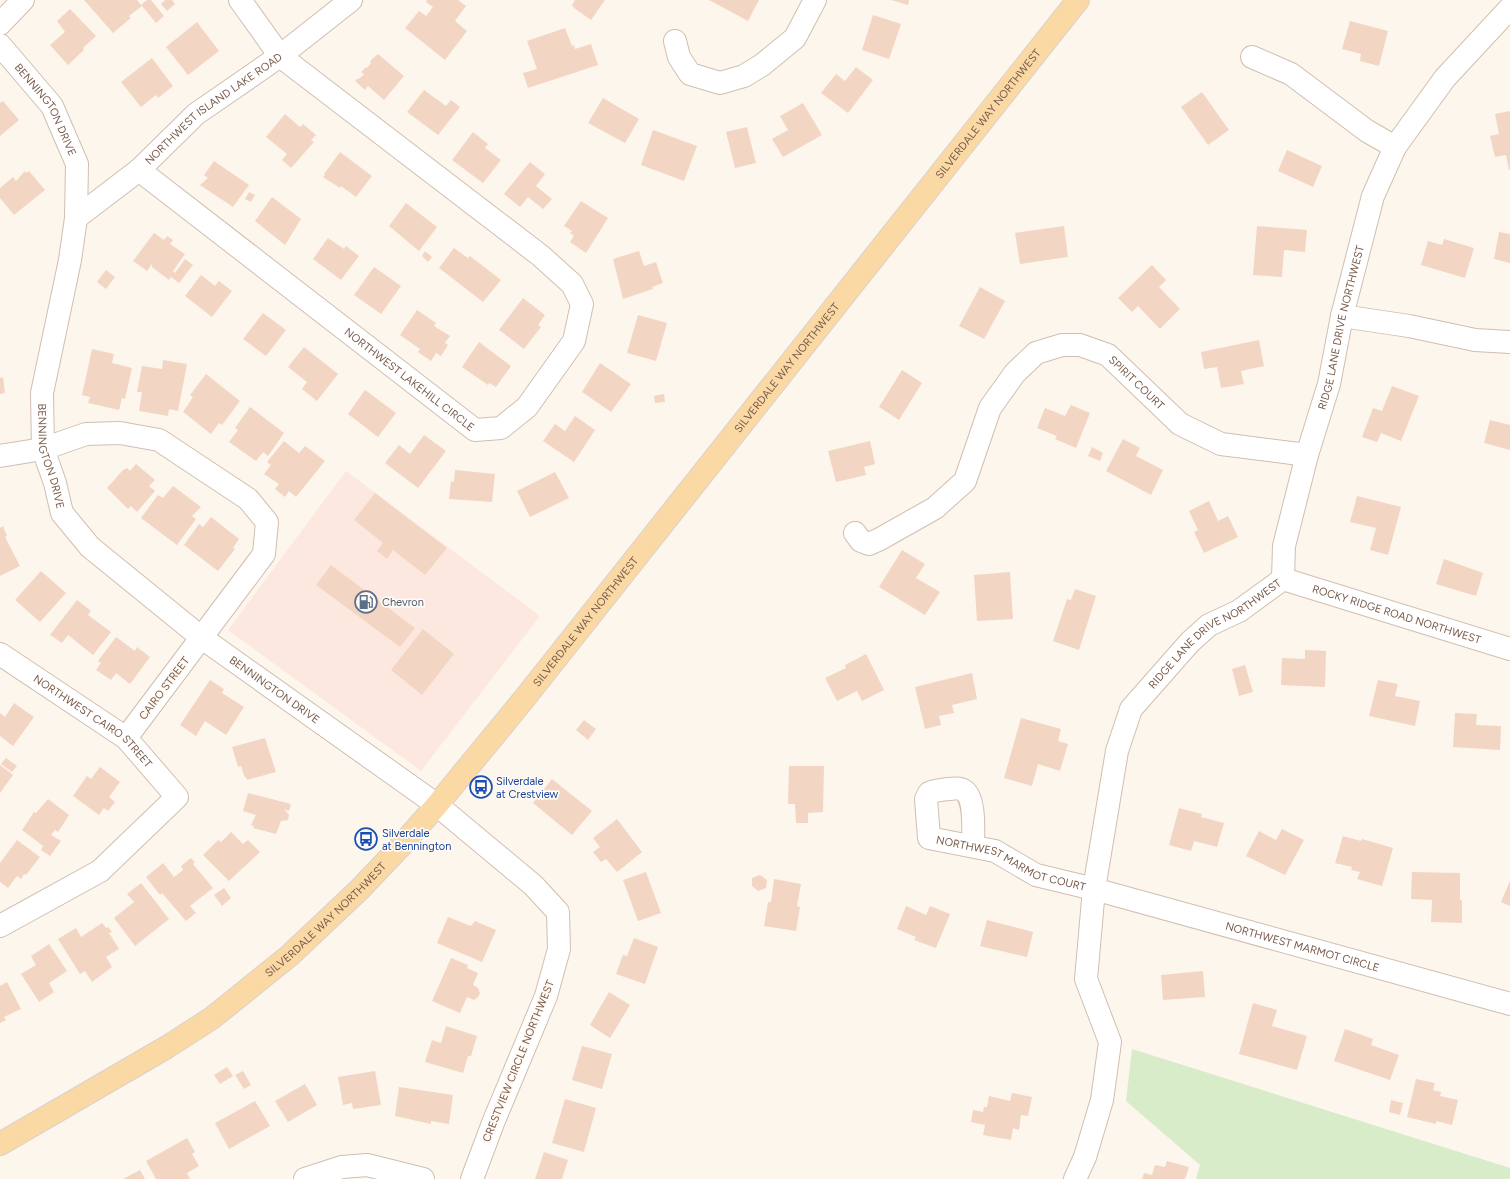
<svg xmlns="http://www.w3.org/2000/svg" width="1510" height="1179" font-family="Figtree,sans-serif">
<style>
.commercial{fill:#fde8e0}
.green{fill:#d8ecc9}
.building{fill:#f3d5c3}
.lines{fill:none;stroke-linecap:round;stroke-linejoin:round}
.minor-casing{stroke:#d1beb0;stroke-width:24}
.major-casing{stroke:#dad1cd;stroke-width:24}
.minor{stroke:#fff;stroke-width:22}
.major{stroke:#fbd9a5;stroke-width:22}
.labels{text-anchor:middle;stroke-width:3.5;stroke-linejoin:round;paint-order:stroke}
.street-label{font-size:11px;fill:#7a5c4d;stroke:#fffaf3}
.service-label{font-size:11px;fill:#4e5e75;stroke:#fffaf3;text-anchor:start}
.transit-label{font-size:11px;fill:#164399;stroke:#fffaf3;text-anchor:start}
</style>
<rect width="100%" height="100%" fill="#fdf6ec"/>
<!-- commercial -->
<path class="commercial" d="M346,471L540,616L421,771L228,630Z"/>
<!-- green -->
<path class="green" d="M1132,1049L1510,1168V1179H1196L1200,1165L1126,1101Z"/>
<!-- building -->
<path class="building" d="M84,0H137L141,5L147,0H151L164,16L156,23L142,6L129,16L131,18L113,33Z
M165,0H172L175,4L167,11L161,4Z
M427,0H458L466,6L455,21L467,31L445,60L405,28L419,11L426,16L433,7L426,2Z
M575,0H605L591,20L574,8L572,5Z
M709,0H759L748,21Z
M891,0H909L908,5Z
M70,9L96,36L83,48L84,50L68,65L50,45L65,32L57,21Z
M873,15L901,24L889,59L862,50Z
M1350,21L1388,31L1379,66L1360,61L1361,54L1342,49Z
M197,22L219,51L188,75L166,47Z
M565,28L572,46L574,45L575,49L591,44L598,65L528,88L523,73L537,69L527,41Z
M378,54L404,76L384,100L368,86L365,90L355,81L358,78L359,79L364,74L361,72L366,67L367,68L371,63L370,61Z
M152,58L173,86L158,98L156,95L141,107L121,82Z
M856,67L873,80L848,113L821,93L836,74L845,81Z
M424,90L446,106L451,100L460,107L438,135L407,112Z
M1202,92L1229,130L1208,145L1181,107Z
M603,98L639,119L625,143L588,123Z
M3,101L19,120L0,136V103Z
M803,103L822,135L783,157L772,139L788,130L780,116Z
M1510,111V170H1509L1506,155L1495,157L1490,136L1499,134L1495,114Z
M285,114L300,127L303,124L316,135L311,140L314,142L291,168L282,160L287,154L266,137Z
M747,127L756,163L735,168L726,132Z
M653,130L697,146L684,181L641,165Z
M473,132L488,144L485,148L501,160L483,183L452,160Z
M1287,150L1322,166L1313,187L1278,171Z
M340,152L372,176L356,197L341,186L340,188L323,177L325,175L324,174Z
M214,161L249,185L233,207L200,185L208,178L204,175Z
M530,162L545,174L536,186L552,199L543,209L528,197L520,207L504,194Z
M25,171L26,173L29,171L45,190L14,215L0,198V188L13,177L16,181Z
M249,192L255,195L251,202L245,199Z
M272,197L301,219L285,245L255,221Z
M581,201L608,218L586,253L570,242L574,236L570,233L572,231L564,226Z
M406,203L437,227L419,251L389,226Z
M1064,226L1068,257L1020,264L1015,233Z
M1257,226L1307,230L1305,252L1284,250L1282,277L1253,275Z
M1499,232L1510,234V263L1494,259Z
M154,233L164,240L167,236L173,240L170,244L185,254L173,271L175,273L185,259L193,265L179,283L171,277L169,280L152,267V264L147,271L133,261Z
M328,238L344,249L346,246L359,256L341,280L313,259Z
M1444,239L1474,248L1465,278L1421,265L1428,241L1442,245Z
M454,248L468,258L470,256L501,280L483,302L439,268Z
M425,251L432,257L428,262L422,256Z
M639,251L644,266L656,262L663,283L652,287L653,289L623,299L613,259Z
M1152,265L1166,280L1159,287L1180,309L1160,329L1138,306L1132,312L1118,298Z
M374,267L401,286L381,314L354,295Z
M106,270L115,277L106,289L97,282Z
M201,275L215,286L219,281L232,291L212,317L185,296Z
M980,287L1005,301L984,339L959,326Z
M523,298L545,315L538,325L541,327L524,349L499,330Z
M417,310L436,323L434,326L450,336L445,343L448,345L441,356L436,353L431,361L418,352L420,349L400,335Z
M263,313L286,330L266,356L243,339Z
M638,315L667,323L656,361L627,353Z
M1259,340L1264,366L1241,371L1244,384L1221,388L1217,367L1204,369L1201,352Z
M479,342L511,366L496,387L489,383L488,385L462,367Z
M304,347L338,374L317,401L302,389L307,382L288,367Z
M92,349L114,354L112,363L132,368L125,399L122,398L119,410L88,403L90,397L82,395Z
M163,360L187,364L178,411L169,409L168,416L139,411L142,392H137L142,366L162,369Z
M600,363L631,384L611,412L582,392Z
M902,370L922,383L899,420L879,407Z
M206,374L240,401L222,425L219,423L211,434L183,412L193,397L190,395Z
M3,377L5,393L0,394V378Z
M1392,386L1419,396L1401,441L1381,433L1377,442L1362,437L1373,408L1382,411Z
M365,390L396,413L378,437L348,414Z
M664,394L665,402L655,403L654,396Z
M1071,405L1090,413L1076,448L1055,439L1057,436L1037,428L1045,408L1065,416Z
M250,407L284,433L268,456L263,452L256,461L229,442L238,430L235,428Z
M575,416L595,430L574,462L543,441L555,424L565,431Z
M1490,420L1510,425V450L1484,443Z
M424,435L446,451L418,488L385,463L399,445L410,454Z
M1123,439L1140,448L1136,456L1163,470L1151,495L1106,471Z
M284,441L299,453L305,446L325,461L296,497L289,491L285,497L275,489L279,484L264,474L271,465L267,462Z
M870,441L875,464L864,467L866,475L836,482L828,451Z
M1092,447L1103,453L1100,461L1088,456Z
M136,464L155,480L149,486L155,491L137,512L131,506L128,509L107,488L123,470L127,468L130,471Z
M455,470L495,474L492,502L449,499L451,481L454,482Z
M555,472L569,498L530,517L517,491Z
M173,486L201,507L192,516L196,519L177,545L141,518L158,495L163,498Z
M375,493L447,548L425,575L393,550L387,559L377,551L383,543L354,520Z
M1357,496L1401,507L1388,555L1370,550L1376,528L1350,522Z
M1209,501L1218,521L1228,516L1238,537L1204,553L1194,532L1198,530L1189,511Z
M211,517L239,539L233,548L235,549L218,571L184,545L199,524L203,527Z
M3,526L7,536L5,537L20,566L0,576V528Z
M902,550L925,564L916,578L940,592L925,615L879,587Z
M1444,559L1483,573L1476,596L1436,584Z
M331,565L415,628L400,647L316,585Z
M41,571L66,593L40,622L15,600Z
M1010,572L1013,619L977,621L974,575Z
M1075,589L1096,596L1079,650L1053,641L1067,599L1071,600Z
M77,600L91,611L88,615L111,632L93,655L68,635L62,643L50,635Z
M423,629L454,654L422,695L391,670Z
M116,637L135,651L137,647L150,657L130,684L116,673L111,680L96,670L101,663L98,661Z
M1305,650L1326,651L1325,687L1281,685L1282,658L1305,659Z
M866,654L884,690L862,701L857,691L837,701L825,678L846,668L845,665Z
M1245,665L1253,692L1239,696L1232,669Z
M972,673L977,699L952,705L954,713L939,716L941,725L925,729L915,687Z
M210,680L224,689L222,693L244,707L226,735L205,721L196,736L180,725Z
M1378,680L1398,684L1395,696L1420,701L1415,726L1369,716Z
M14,703L34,717L13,746L0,736V713L5,717Z
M1455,713L1477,714L1476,725L1501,726L1500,750L1453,747Z
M1021,718L1061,729L1058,741L1068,744L1060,771L1038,764L1032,786L1004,778Z
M584,720L596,729L588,740L576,730Z
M265,738L276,772L247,780L246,777L245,778L241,766L238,767L232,747Z
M6,758L17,766L12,772L1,764Z
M0,765L13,775L0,793Z
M789,766H824L823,812L808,813V823H796L795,804H788Z
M100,767L120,782L109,797L115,802L108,811L104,808L99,815L73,796L87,776L91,779Z
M552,779L592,811L572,835L533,803Z
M248,793L291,804L289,811L284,809L289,815L288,820L281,821L276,834L253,828L254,826L251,825L256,815L243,811Z
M48,799L69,815L58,832L55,830L51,835L61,841L50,856L41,850L43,846L22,830L34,812L36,813Z
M1179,808L1202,814L1201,817L1224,823L1217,847L1194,841L1191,851L1169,845Z
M617,819L642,852L617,872L606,859L601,862L593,852L600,847L593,838Z
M1282,829L1304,840L1285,875L1246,856L1259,831L1276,840Z
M231,832L243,844L248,840L260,852L229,881L203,855L218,840L221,842Z
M1343,836L1361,841L1362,839L1393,848L1382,886L1357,879L1360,872L1351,870L1352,867L1335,863Z
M17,840L40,857L26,875L24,874L21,879L17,876L8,888L0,882V863Z
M191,858L195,862L193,864L213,888L190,906L196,913L186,921L162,893L160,895L146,877L163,863L174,877L183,870L181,866Z
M646,872L661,913L638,921L623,880Z
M1412,872L1460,873V900H1462V923L1431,922L1432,900L1411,899Z
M760,875L767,880L766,888L758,891L752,886V878Z
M774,879L801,884L797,906L800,907L796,931L764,926L768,902H771Z
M1510,881V906L1501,902Z
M141,883L169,919L135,946L114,918L134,902L127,894Z
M224,888L231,898L222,906L214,895Z
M906,906L926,915L930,906L950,914L936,948L914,940L916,937L897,929Z
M448,917L471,926L475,921L496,930L482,962L437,943Z
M987,920L1033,932L1027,957L980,946Z
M102,923L106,928L108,927L112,932L109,933L119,949L106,957L112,967L92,982L85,971L80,974L58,939L76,928L81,937Z
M634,938L658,947L645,984L616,974L623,955L627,956Z
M49,944L67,971L49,983L54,992L39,1002L21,974L36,965L31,956Z
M451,958L468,965L467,968L478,973L473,985L478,988L480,993L478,997L474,1000L467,997L460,1013L432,1001Z
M1203,971L1205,997L1163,1000L1161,975Z
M7,982L21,1009L4,1017L6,1020L0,1023V986Z
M609,992L630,1005L610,1038L590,1025Z
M1253,1003L1277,1010L1272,1026L1307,1036L1297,1070L1239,1054Z
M446,1026L477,1036L471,1056H468L463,1073L425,1062L432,1040L441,1043Z
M1345,1029L1373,1039L1371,1045L1399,1055L1390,1080L1334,1061Z
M582,1046L612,1054L602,1089L572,1080Z
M227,1067L233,1076L220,1084L214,1075Z
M243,1071L251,1085L244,1089L235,1075Z
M375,1071L381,1105L353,1109L352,1103L343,1105L338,1077Z
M1416,1079L1435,1083L1433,1090L1441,1092L1440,1096L1458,1100L1452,1125L1436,1121V1124L1407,1117Z
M305,1084L317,1105L288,1122L275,1101Z
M399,1087L453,1095L449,1124L431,1121V1124L395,1116Z
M1012,1093L1032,1097L1028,1116L1021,1115L1019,1130L1013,1128L1011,1140L983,1135L985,1125L971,1122L973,1110L983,1112L984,1107H987L989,1096L1010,1101Z
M565,1099L596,1108L584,1152L552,1143Z
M1391,1100L1403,1103L1400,1115L1389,1112Z
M255,1101L270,1126L229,1149L215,1123Z
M187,1138L195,1152L192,1154L199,1166L187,1173L190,1179H156L146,1161Z
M544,1152L568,1160L562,1179H535Z
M1167,1161L1189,1167L1185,1179H1142L1144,1173L1152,1175L1155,1165L1165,1167Z
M140,1170L145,1179H123Z"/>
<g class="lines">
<!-- minor casing -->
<g class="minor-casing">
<g id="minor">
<path d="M0,24L23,0"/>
<path d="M675,41L679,57L690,74L720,83L744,76L762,65L795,38L815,0"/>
<path id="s1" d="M0,45L52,106L77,164L76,218L70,260L42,393L43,449L55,483L62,513L90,547L202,638L437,805L533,885L558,912L559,949L546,996L493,1123L472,1179"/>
<path d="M1252,57L1291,74L1367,131L1395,147"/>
<path id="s2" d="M139,170L475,430L501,428L527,407L574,341L582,304L572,284L541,256L280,56L240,0"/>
<path id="s3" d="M76,218L139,170L196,114L280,56L351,0"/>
<path d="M1342,316L1409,326L1475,340L1510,342"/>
<path d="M0,456L43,449L86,434L120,433L159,440L248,499L267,522L264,554L126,738"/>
<path id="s4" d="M855,533L861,541L869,544L880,539L935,508L965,481L990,408L1015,373L1036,353L1062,345H1080L1108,355L1180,424L1221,444L1307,455"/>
<path id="s5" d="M1283,579L1284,546L1307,455L1329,384L1342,316L1373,196L1395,147L1445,78L1510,8"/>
<path id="s6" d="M1283,579L1510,649"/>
<path id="s7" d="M0,654L126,738L177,797L100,871L0,926"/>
<path id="s8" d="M973,846C973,834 976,797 963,790C958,787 952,789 948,789C941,790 935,790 929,793L926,799L929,838L995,851L1036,875L1094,889L1510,1004"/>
<path d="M305,1179L342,1167L367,1165L423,1179"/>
<path id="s9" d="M1075,1179L1085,1157L1102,1100L1110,1042L1086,979L1094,889L1117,751L1131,709L1190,642L1209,625L1239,611L1283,579"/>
</g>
</g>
<!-- major casing -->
<g class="major-casing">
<g id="major">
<path id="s10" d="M0,1144L167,1047L212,1018L289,956L359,890L399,848L437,805L524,699L1078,0"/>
</g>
</g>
<!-- minor -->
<use href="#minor" class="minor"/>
<!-- major -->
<use href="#major" class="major"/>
</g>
<!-- icons -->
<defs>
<g id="fuel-ring" transform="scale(1.15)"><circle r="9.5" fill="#fffaf3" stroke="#5c6f8a" stroke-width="1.5"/><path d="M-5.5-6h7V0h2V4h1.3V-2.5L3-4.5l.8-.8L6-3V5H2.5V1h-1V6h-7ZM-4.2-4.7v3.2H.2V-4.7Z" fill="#5c6f8a"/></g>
<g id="bus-ring" transform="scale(1.15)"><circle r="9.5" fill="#fffaf3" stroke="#1a4fb4" stroke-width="1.5"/><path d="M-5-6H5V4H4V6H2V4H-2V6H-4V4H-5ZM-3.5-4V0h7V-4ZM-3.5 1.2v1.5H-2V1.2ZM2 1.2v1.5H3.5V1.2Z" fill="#1a4fb4"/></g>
</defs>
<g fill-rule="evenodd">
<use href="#fuel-ring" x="366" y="602"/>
<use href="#bus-ring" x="481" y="787"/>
<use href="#bus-ring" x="366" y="839"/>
</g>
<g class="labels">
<!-- street labels -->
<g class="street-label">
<text dy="4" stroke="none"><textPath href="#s3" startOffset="176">NORTHWEST ISLAND LAKE ROAD</textPath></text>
<text dy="4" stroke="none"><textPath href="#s1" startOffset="80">BENNINGTON DRIVE</textPath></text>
<text dy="4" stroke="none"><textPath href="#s10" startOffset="1441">SILVERDALE WAY NORTHWEST</textPath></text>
<text dy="4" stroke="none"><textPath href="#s5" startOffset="259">RIDGE LANE DRIVE NORTHWEST</textPath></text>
<text dy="4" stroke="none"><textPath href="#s10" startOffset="1117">SILVERDALE WAY NORTHWEST</textPath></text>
<text dy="4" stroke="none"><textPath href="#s2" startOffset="342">NORTHWEST LAKEHILL CIRCLE</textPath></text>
<text dy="4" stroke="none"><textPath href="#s4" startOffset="398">SPIRIT COURT</textPath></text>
<text dy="4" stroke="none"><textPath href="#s1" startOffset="440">BENNINGTON DRIVE</textPath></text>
<text dy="4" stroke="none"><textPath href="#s6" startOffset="119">ROCKY RIDGE ROAD NORTHWEST</textPath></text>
<text dy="4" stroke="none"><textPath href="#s10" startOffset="793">SILVERDALE WAY NORTHWEST</textPath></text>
<text dy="4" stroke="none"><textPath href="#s9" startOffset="598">RIDGE LANE DRIVE NORTHWEST</textPath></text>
<text transform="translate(164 688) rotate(-53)" y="4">CAIRO STREET</text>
<text dy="4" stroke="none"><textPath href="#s1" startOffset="776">BENNINGTON DRIVE</textPath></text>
<text dy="4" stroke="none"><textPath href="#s7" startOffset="115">NORTHWEST CAIRO STREET</textPath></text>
<text dy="4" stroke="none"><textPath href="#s8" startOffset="226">NORTHWEST MARMOT COURT</textPath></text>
<text dy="4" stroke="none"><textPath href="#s10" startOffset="397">SILVERDALE WAY NORTHWEST</textPath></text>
<text dy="4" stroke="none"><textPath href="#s8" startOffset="530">NORTHWEST MARMOT CIRCLE</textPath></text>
<text transform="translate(518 1061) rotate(-68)" y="4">CRESTVIEW CIRCLE NORTHWEST</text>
</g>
<!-- service labels -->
<g class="service-label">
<text x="382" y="606">Chevron</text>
</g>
<!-- transit labels -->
<g class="transit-label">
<text x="496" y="785">Silverdale<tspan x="496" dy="13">at Crestview</tspan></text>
<text x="382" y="837">Silverdale<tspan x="382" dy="13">at Bennington</tspan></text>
</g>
</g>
</svg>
